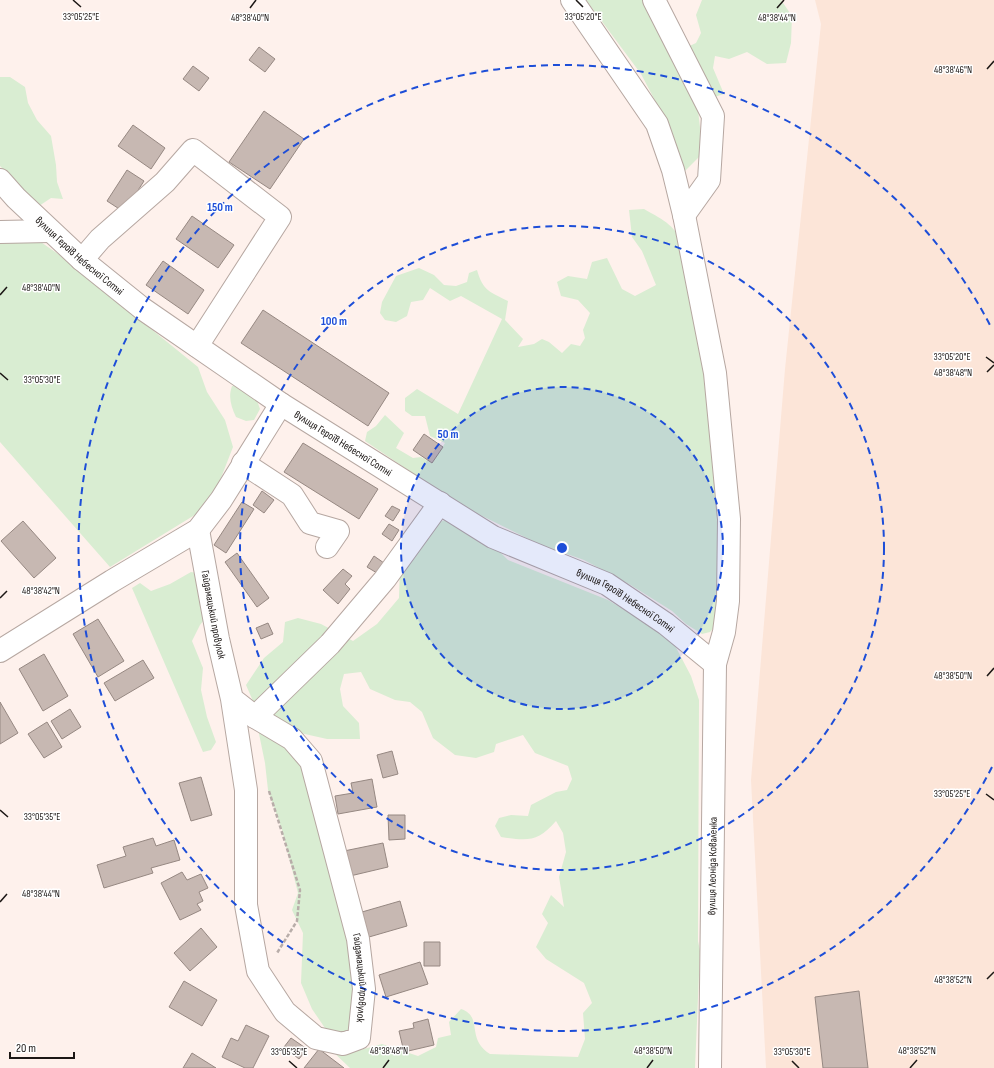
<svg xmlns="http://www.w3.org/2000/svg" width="994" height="1068" font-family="'Sofia Sans Condensed',sans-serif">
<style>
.industrial{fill:#fce5d8}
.green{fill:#d9edd2}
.building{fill:#c7b8b2;stroke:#968882}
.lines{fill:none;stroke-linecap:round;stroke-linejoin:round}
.minor-casing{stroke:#b6a7a1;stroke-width:24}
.path{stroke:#b8ada9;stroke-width:2.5;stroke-dasharray:4 2;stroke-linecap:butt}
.minor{stroke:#fff;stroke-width:22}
.ticks{fill:none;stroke:#1c1715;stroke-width:1.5}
.ring{fill:none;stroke:#1d4ed8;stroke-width:2;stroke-dasharray:7 5}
.labels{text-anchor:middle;stroke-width:3;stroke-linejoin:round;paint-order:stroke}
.street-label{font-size:11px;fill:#1c1715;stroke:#fff}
.ticks-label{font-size:10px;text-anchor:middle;fill:#1c1715;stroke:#fff;stroke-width:3;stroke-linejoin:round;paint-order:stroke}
.centre{fill:#1d4ed8;stroke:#fff;stroke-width:2}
.ring-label{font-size:12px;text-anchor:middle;font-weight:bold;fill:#1d4ed8;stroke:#fff;stroke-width:3;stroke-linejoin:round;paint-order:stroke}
</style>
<rect width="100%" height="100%" fill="#fef1ec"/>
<!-- industrial -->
<path class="industrial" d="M815,0H994V1068H766L751,780L785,369L821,24Z"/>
<!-- green -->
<path class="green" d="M586,0H644L698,110L703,153L685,171L668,125L641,74Z
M702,0H781L792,16L791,43L786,63L767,64L747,52L729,59L715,56L713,68L724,94L708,99L685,48L696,43L701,33L696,15Z
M0,77H10L25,87L28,103L37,120L51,136L56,165L57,182L63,199L51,198L39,206L0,166Z
M644,209C665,221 676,225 685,250L720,478V621L710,632L702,634L686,624L672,611L629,584L584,560L541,545L460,505L365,441L367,432L376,426L385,415L404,433L396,448L413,458L421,457L432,463L445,443L430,436L425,416H412L405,411V398L417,389L458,414L502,319L461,296L450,301L430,288L423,300L411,302L407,316L396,322L385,320L380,313L382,302L396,276L419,268L434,275L444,285L456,286L467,282L469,273L477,270C483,291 490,292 508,301L505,320L523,339L518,347L534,344L542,339L549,342L562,353L571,344L580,346L585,338L583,330L590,313L578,300L561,296L557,282L568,276L587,279L592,262L607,258L622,289L635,296L656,285L642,251L632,237L629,210Z
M35,238L61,256L198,367L207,392L225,420L233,447L219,483L198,513L110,567L0,442V239Z
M232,386C250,386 255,394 260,409L254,420L246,421L236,417C231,406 228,397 232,386Z
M447,519L497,549L508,560L608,600L671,638L691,676L699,700L698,941L700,951L695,1068H350L328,1047L327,1031L312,1009L301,983L303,933L292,910L298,893L282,830L268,790L265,763L258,729L281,739L302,763L352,940L360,1050L382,1044L418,1056L436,1047L438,1038L451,1035L449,1022L461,1009C484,1017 465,1038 490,1054L578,1057L585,1039L583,1013L592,1003L584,983L546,959L536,947L548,923L542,914L551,895L564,907L559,877L566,852L563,833L556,821C538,842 528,841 501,837L495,826L499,818L511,815L528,816L531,805L556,792L567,790L572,779L568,766L535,753L523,735L496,744L494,752L476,758L455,755L433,738L422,712L410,702L395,700L370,689L361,672L344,674L340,689L343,706L359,723L360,739H327L287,730L256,708L246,685L264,658L283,642L285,622L298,618L321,624L353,641L377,624L399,598L400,564L433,525Z
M191,572L202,574L208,615L200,625L192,641L203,668L201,690L207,717L216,742L211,750L203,752L132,588L140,583L151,591L170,584Z"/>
<!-- building -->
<path class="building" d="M259,47L275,59L265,72L249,60Z
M193,66L209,78L199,91L183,79Z
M264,111L304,139L270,189L229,162Z
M133,125L165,148L151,169L118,146Z
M127,170L144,181L124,212L107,201Z
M192,216L234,245L218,268L176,239Z
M163,261L204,290L188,314L146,285Z
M263,310L389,393L368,426L241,343Z
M424,434L443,447L432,463L413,450Z
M303,443L378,489L359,519L284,472Z
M262,491L274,500L264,513L253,505Z
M242,502L254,509L226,553L214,545Z
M392,506L400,510L393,521L385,516Z
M23,521L56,558L34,578L1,541Z
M389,524L399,530L392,541L382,534Z
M237,553L269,598L257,607L225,562Z
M374,556L384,563L377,573L367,567Z
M343,569L352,576L345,584L350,589L338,604L323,590Z
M98,619L124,661L98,677L73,634Z
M268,623L273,634L261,639L256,628Z
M44,654L68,696L43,711L19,669Z
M143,660L154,678L115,701L104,683Z
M0,702L18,733L0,744Z
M70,709L81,727L62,739L51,721Z
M47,722L62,747L44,758L28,734Z
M392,751L398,774L383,778L377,755Z
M201,777L212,815L191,821L179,783Z
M372,779L377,807L338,814L335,796L353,793L351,783Z
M388,815H405V839L389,840Z
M153,838L156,846L174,840L180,860L151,868L153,873L104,888L97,865L126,856L123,847Z
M383,843L388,867L350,876L344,851Z
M182,872L187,880L201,874L208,888L199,892L203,901L197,904L201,910L180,920L161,883Z
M400,901L407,926L369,937L362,912Z
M201,928L217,947L190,971L174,953Z
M424,942H440V966H424Z
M420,962L428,984L386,997L379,975Z
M184,981L217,1000L202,1026L169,1007Z
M859,991L868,1068H823L815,997Z
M428,1019L434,1045L404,1052L399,1031L414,1028L413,1023Z
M246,1025L269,1036L253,1068H245L222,1057L231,1038L238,1041Z
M291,1038L307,1049L299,1059L284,1047Z
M319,1049L344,1068H304Z
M192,1053L216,1068H183Z"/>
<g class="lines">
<!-- minor casing -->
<g class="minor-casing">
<g id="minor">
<path d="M572,0L657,124L673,170L684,215L715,373L729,519L728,601L724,632L715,664L710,1068"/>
<path d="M654,0L713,116L709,180L684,215"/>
<path id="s1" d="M0,180L16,198L82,260L143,309L281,404L493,537L607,584L666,624L715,664"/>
<path d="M0,232L50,231"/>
<path d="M82,260L100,239L165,182L193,150L280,217L197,346"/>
<path d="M243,463L292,495L310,523L338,531L327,547"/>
<path id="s2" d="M198,530L218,639L232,699L255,717L292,739L311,761L358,939L364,989L359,1038L343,1044L316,1038L285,1012L258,971L246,905V790L232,699"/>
<path d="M0,651L112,581L198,530L221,500L281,404"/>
<path d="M255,717L330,644L385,579L440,503"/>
</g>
</g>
<!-- path -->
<path class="path" d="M269,791L300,890L297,921L277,953"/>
<!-- minor -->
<use href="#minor" class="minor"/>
</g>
<!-- ticks -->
<path class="ticks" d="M73,0L81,7M576,0L583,7M250,8L256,0M777,8L784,0M987,69L994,61M0,295L7,287M986,357L994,363M987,372L994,365M0,373L8,380M0,598L7,591M987,676L994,668M986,794L994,800M0,810L8,817M0,902L7,894M987,979L994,972M289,1061L297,1068M792,1061L799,1068M383,1068L389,1060M647,1068L653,1060M910,1068L917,1060"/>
<!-- distance rings -->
<circle cx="562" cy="548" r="161" fill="#1d4ed8" fill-opacity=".12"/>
<g class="ring">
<circle cx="562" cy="548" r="161"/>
<circle cx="562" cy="548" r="322"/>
<path d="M992 767A483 483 0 1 1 992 329"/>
</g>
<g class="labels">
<!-- street labels -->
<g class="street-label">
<text dy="4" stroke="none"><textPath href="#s1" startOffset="110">вулиця Героїв Небесної Сотні</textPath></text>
<text dy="4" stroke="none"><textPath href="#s1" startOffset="434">вулиця Героїв Небесної Сотні</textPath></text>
<text dy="4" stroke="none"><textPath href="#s1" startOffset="758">вулиця Героїв Небесної Сотні</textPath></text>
<text dy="4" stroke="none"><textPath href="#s2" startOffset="86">Гайдамацький провулок</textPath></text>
<text transform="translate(712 866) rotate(-89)" y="4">вулиця Леоніда Коваленка</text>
<text dy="4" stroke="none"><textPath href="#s2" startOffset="497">Гайдамацький провулок</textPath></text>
</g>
</g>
<g class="ticks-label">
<text x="81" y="20">33°05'25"E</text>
<text x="583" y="20">33°05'20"E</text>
<text x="250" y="21">48°38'40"N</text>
<text x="777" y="21">48°38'44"N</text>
<text x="953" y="73">48°38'46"N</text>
<text x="41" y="291">48°38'40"N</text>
<text x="952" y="360">33°05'20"E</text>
<text x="953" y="376">48°38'48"N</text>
<text x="42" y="383">33°05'30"E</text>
<text x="41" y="594">48°38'42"N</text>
<text x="953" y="679">48°38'50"N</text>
<text x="952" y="797">33°05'25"E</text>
<text x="42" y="820">33°05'35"E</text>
<text x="41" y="897">48°38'44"N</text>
<text x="953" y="983">48°38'52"N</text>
<text x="389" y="1054">48°38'48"N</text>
<text x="653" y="1054">48°38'50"N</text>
<text x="917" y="1054">48°38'52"N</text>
<text x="289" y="1055">33°05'35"E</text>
<text x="792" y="1055">33°05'30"E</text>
</g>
<circle cx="562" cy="548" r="6" class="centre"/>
<g class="ring-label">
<text x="220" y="211">150 m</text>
<text x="334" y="325">100 m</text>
<text x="448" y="438">50 m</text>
</g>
<!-- scale -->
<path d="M10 1052v6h64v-6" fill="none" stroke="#1c1715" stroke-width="2"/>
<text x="16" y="1052" font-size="12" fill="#1c1715" stroke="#ffffff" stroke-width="3" paint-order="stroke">20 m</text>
</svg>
